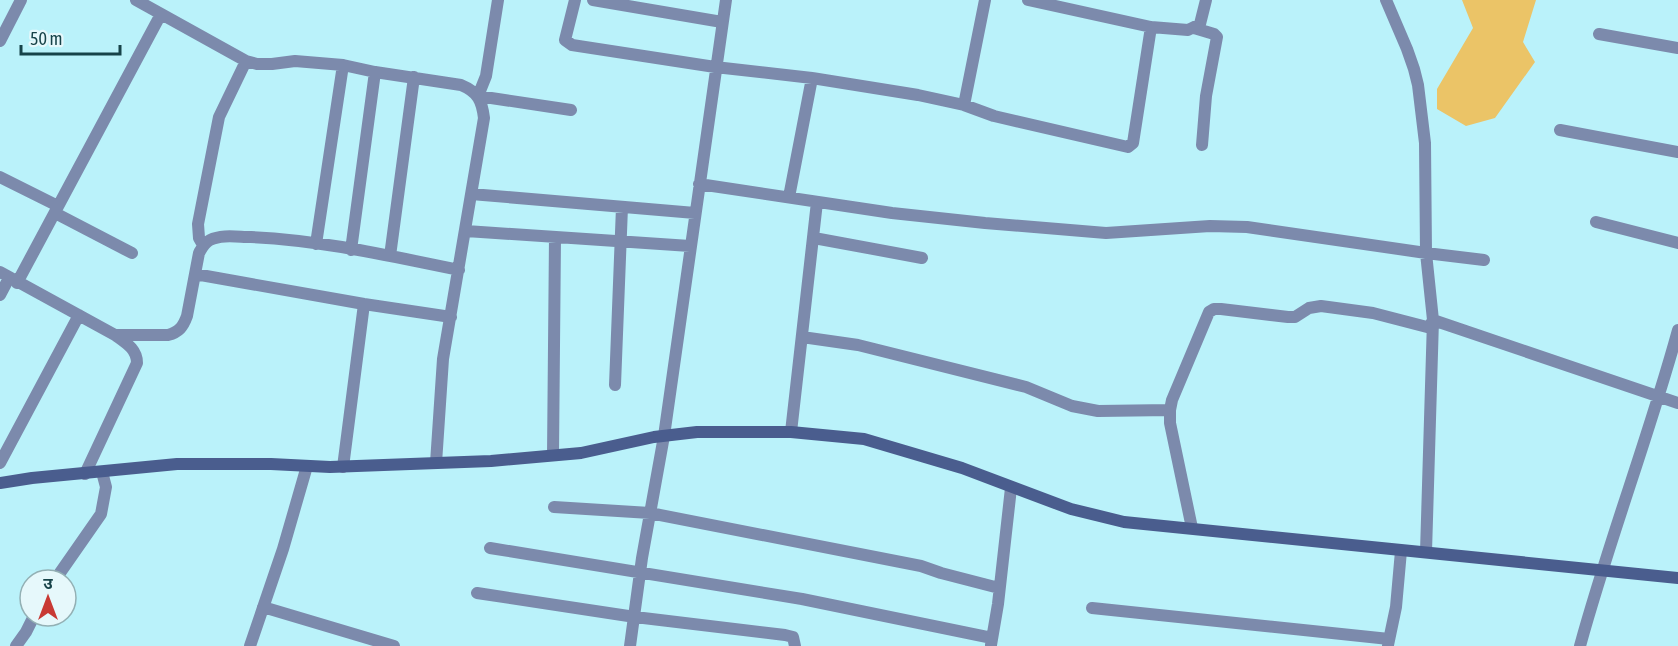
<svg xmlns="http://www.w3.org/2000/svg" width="1678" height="646" font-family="'Asap Condensed','Noto Sans Devanagari',sans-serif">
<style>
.water{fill:#ebc467}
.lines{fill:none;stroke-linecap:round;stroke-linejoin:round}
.street{stroke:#7c8aac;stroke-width:12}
.secondary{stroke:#4a5d8e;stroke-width:12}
</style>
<rect width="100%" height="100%" fill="#baf2fa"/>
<!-- water -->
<path class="water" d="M1462,0H1536L1523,42L1535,62L1495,118L1466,126L1437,109V89L1473,28Z"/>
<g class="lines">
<!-- street -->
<path class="street" d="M136,0L246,61L257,64H272L295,61L343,65L375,72L461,85C478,92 482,101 484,118L443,359L436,463
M498,0L486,76L478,96L571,110
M575,0L565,40L572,45L715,67L812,78L918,95L964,105L994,116L1128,147L1133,143L1151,27
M593,0L722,22
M1028,0L1151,27L1188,30L1200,24L1206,0
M1386,0L1407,49L1414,69L1418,85L1425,143L1426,253L1433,320L1426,552
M1194,28L1214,34L1217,37L1206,96L1202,145
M1599,34L1678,48
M0,41L21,0
M964,105L985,0
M1560,130L1678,152
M0,177L58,206
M699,184L892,213L985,223L1106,233L1210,226L1247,227L1426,253L1484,260
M471,194L695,213
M789,197L812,78
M55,213L132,253
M1596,222L1678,243
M466,231L690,246
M814,238L922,258
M316,244L343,65
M203,245L199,238L198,224L219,117L246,61
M351,250L375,72
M390,256L414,77
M0,272L115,335C126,343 137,349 137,363L85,474
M195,274L364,304L451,317
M17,283L161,14
M0,295L9,278
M1433,320L1678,403
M115,335H168C179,332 183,327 187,316L199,253C202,248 204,243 210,240C222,234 238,237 251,237C321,240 390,256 459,270
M802,337L858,345L1026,387L1072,406L1098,411L1170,410
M615,385L622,207
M791,432L817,202
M553,455L555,237
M0,463L79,315
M343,467L364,304
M554,507L650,513L921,566L941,573L999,588
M1192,528L1170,423V410L1172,400L1209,312L1214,309H1221L1288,317H1295L1309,308L1321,306L1373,313L1427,327L1430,326L1433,320
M490,548L802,599L992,638
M55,580L101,514L106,487L102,472
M477,593L635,617L785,635L793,637L795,646
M263,607L394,646
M1092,608L1389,639
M991,645L998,604L1011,488
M1388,645L1396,607L1401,551
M16,646L26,632L34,616
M250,646L283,549L307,466
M630,646L642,558L664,436L726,0
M1580,646C1609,540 1649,436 1678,330"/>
<!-- secondary -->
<path class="secondary" d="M0,483L32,478L177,464H271L330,467L491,461L581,453L654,437L697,432H791L864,439L962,468L1071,509L1124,522L1678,578"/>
</g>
<!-- north arrow -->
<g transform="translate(48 598)"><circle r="28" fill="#e6f8fb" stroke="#93b0b4" stroke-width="1.5"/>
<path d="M0-4.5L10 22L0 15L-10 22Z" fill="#c83934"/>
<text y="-9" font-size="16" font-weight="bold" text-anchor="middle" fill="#174349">उ</text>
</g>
<!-- scale -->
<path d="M21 45v9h99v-9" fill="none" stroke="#174349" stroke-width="3"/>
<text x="30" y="45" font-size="18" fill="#174349" stroke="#e6f8fb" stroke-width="4.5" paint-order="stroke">50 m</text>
</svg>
